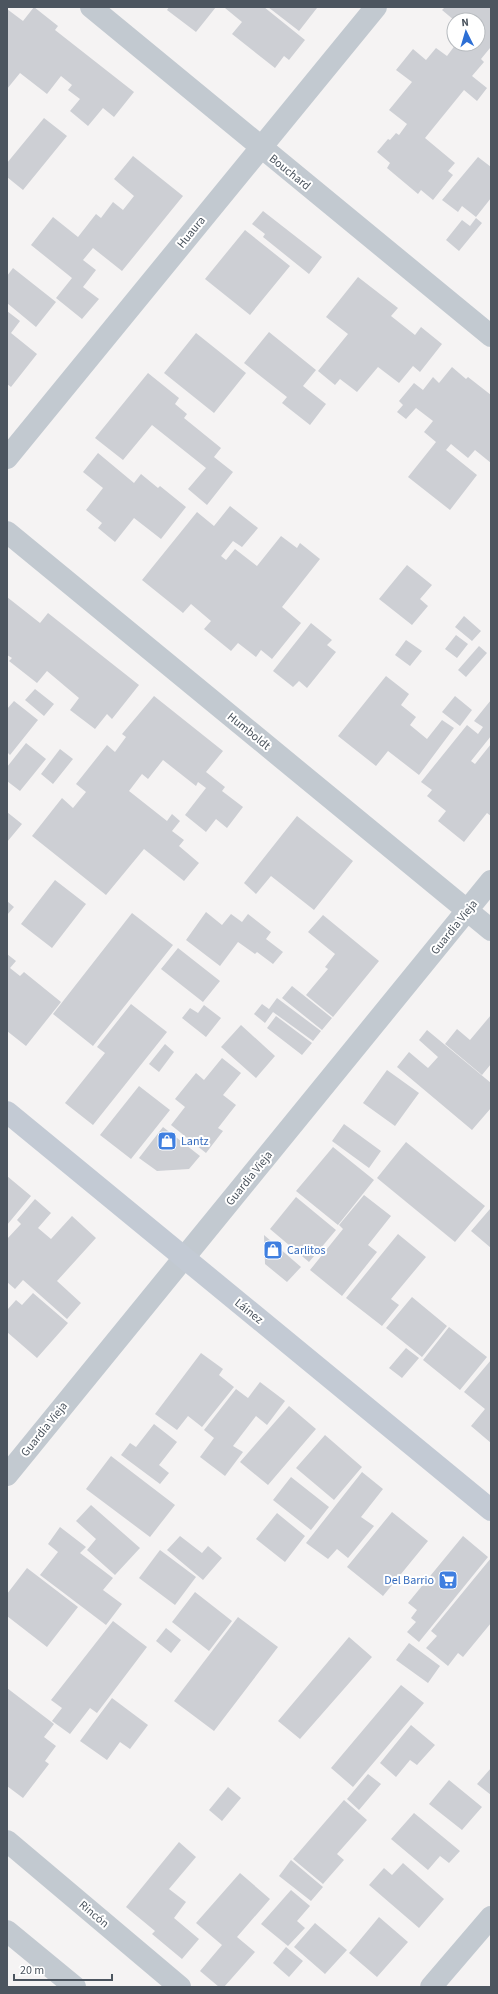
<svg xmlns="http://www.w3.org/2000/svg" width="498" height="1994" font-family="'Source Sans 3',sans-serif">
<style>
.building{fill:#cdcfd4}
.lines{fill:none;stroke-linecap:round;stroke-linejoin:round}
.minor{stroke:#c2c9d0;stroke-width:22}
.secondary{stroke:#c3cad4;stroke-width:22}
.labels{text-anchor:middle;stroke-width:4;stroke-linejoin:round;paint-order:stroke}
.street-label{font-size:12px;fill:#4c555f;stroke:#fff}
.shop-label{font-size:12px;fill:#366cbe;stroke:#fff;text-anchor:start}
</style>
<rect width="100%" height="100%" fill="#f5f3f3"/>
<!-- building -->
<path class="building" d="M34,7L58,26L55,30L134,92L114,117L103,108L88,126L70,111L80,99L68,90L72,85L61,76L47,94L20,73L7,89V9L23,21Z
M169,7H216L196,32L167,10Z
M226,7H264L305,40L289,60L284,56L275,68L232,34L242,22L225,8Z
M268,7H315L317,8L299,31Z
M445,7H491V49L490,48L481,59L484,62L472,76L487,88L477,101L464,90L425,138L455,163L448,171L453,175L433,200L421,190L418,194L387,168L390,163L377,152L388,139L390,140L396,133L399,135L407,124L389,110L412,82L396,70L413,49L426,60L436,48L447,56L456,44H478V20H454L442,10Z
M44,118L67,136L23,190L7,177V163Z
M133,156L183,196L122,271L93,248L83,260L96,270L83,287L99,299L82,319L56,298L72,278L31,245L53,217L78,237L96,214L101,218L113,202L123,210L134,196L114,179Z
M478,157L491,167V198L476,217L462,206L458,212L442,200Z
M263,211L322,257L309,274L263,237L265,234L252,224Z
M476,218L482,223L459,251L446,240L462,220L470,226Z
M245,230L290,266L250,315L205,279Z
M13,268L56,302L36,327L7,303V276Z
M358,277L398,308L391,316L415,335L421,327L442,344L420,372L413,366L399,383L378,367L357,392L340,379L335,385L318,371L348,334L326,317Z
M7,311L20,321L11,333L37,354L11,387L7,384Z
M269,332L316,370L303,386L326,404L310,425L282,403L287,397L244,363Z
M196,333L246,373L214,413L164,373Z
M452,367L466,379L468,377L491,395V463L475,450L468,458L451,444L446,450L477,475L450,510L408,477L436,442L424,432L433,421L416,408L406,419L397,412L403,405L399,401L414,383L423,390L433,377L439,383Z
M148,373L179,398L175,404L187,414L184,418L221,448L214,457L233,472L207,505L188,489L206,468L152,425L123,460L95,438Z
M98,453L134,483L141,474L158,488L160,486L186,507L161,539L134,518L115,542L98,528L102,523L86,510L103,488L83,472Z
M230,506L258,528L242,547L233,541L221,556L226,560L235,549L257,566L281,536L297,548L300,543L320,559L282,607L301,623L272,659L261,650L256,657L238,643L231,651L204,629L211,621L191,604L183,613L142,580L197,512L214,526Z
M407,565L432,585L420,599L428,606L412,625L379,599Z
M7,597L40,623L48,613L139,685L112,719L107,714L95,729L70,710L79,698L47,671L37,683L9,661L12,658L7,655Z
M464,616L481,631L472,641L455,627Z
M311,623L332,640L327,645L336,652L307,688L299,681L293,687L273,671Z
M456,635L468,644L457,658L445,649Z
M406,640L422,651L410,666L395,655Z
M479,646L487,653L466,677L458,670Z
M386,676L409,694L401,705L416,717L410,725L427,739L442,720L454,728L419,775L388,751L376,766L338,736Z
M35,689L54,704L44,716L25,700Z
M154,696L223,751L206,772L225,787L222,791L243,807L227,828L216,819L206,832L185,815L206,788L198,782L196,786L163,760L148,779L142,774L129,791L167,821L172,814L180,821L172,831L184,840L179,846L199,863L184,881L144,849L106,895L32,836L62,798L73,808L86,792L76,784L107,745L115,752L126,737L122,734Z
M455,696L472,710L460,726L442,712Z
M491,700V736L471,761L475,764L491,744V816L487,813L464,842L438,821L446,811L427,796L432,790L421,782L467,725L478,734L483,727L474,721Z
M14,701L38,720L10,755L7,752V709Z
M26,743L46,759L20,791L7,781V767Z
M60,749L73,759L53,784L41,774Z
M7,812L22,824L7,842Z
M297,816L353,861L314,910L271,876L256,894L244,883Z
M55,880L86,904L52,948L21,924Z
M7,901L14,907L7,915Z
M206,912L222,925L231,914L242,922L248,914L271,932L266,939L283,952L273,964L257,952L255,954L238,942L220,966L186,940Z
M132,913L173,945L93,1046L53,1014Z
M323,915L379,961L333,1017L306,995L328,969L325,967L335,954L308,932Z
M178,948L220,981L203,1002L161,969Z
M7,954L16,961L10,968L20,976L24,972L61,1002L26,1046L7,1031Z
M292,986L332,1018L322,1030L282,998Z
M277,998L321,1031L313,1041L273,1012L265,1023L254,1014L262,1004L269,1009Z
M131,1004L167,1032L93,1125L65,1103L105,1053L97,1047Z
M204,1005L221,1018L206,1037L182,1018L190,1008L198,1013Z
M491,1015V1064L482,1075L445,1044L457,1029L470,1040Z
M276,1016L312,1043L302,1055L267,1028Z
M241,1025L275,1056L256,1078L221,1047Z
M427,1030L491,1083V1108L472,1130L397,1067L409,1052L428,1068L438,1057L419,1040Z
M165,1044L174,1052L159,1072L149,1064Z
M222,1058L241,1073L223,1095L236,1105L218,1128L223,1131L206,1153L171,1125L185,1107L175,1099L196,1073L204,1080Z
M387,1070L419,1093L395,1126L363,1103Z
M139,1086L170,1110L131,1159L100,1135Z
M344,1124L381,1151L369,1168L332,1141Z
M163,1127L200,1156L189,1169L157,1171L139,1158Z
M406,1142L485,1206L455,1242L377,1178Z
M333,1147L374,1180L338,1225L296,1191Z
M7,1176L31,1196L7,1225Z
M364,1195L391,1216L368,1245L377,1252L342,1296L310,1270L343,1229L339,1225Z
M296,1197L336,1230L309,1262L270,1229Z
M35,1199L51,1213L38,1228L51,1239L72,1216L96,1238L57,1281L81,1303L67,1319L23,1280L15,1289L7,1282V1239L21,1224L17,1220Z
M490,1209L491,1210V1248L471,1231Z
M398,1234L426,1257L391,1299L399,1305L382,1326L346,1298Z
M264,1235L301,1267L287,1282L265,1264Z
M33,1293L68,1323L37,1358L7,1332V1308L8,1309L16,1300L22,1305Z
M412,1297L447,1326L422,1357L386,1328Z
M449,1327L487,1357L460,1390L423,1360Z
M406,1348L419,1358L402,1378L389,1368Z
M201,1353L223,1369L219,1375L234,1387L202,1427L188,1416L177,1430L155,1414Z
M491,1360V1443L471,1426L485,1409L464,1392Z
M260,1382L285,1401L267,1425L256,1416L233,1446L243,1452L225,1476L200,1457L214,1438L204,1430L236,1389L248,1398Z
M289,1406L316,1429L268,1485L240,1462Z
M154,1424L177,1442L159,1465L169,1473L160,1484L121,1455L130,1443L136,1447Z
M325,1435L362,1467L334,1500L296,1468Z
M111,1456L175,1505L150,1537L86,1489Z
M362,1472L383,1489L361,1517L374,1526L348,1558L337,1549L328,1559L306,1543Z
M291,1477L329,1507L311,1530L273,1500Z
M91,1505L140,1548L115,1575L87,1550L96,1539L76,1521Z
M392,1512L428,1541L383,1596L347,1567Z
M277,1513L305,1536L285,1562L256,1539Z
M60,1527L86,1547L80,1553L113,1578L103,1590L122,1604L106,1625L40,1575L58,1552L48,1544Z
M180,1536L202,1553L208,1546L222,1558L203,1580L167,1550Z
M463,1536L488,1557L419,1642L407,1632L416,1622L411,1618L417,1610L408,1603Z
M160,1550L196,1577L175,1605L139,1578Z
M491,1558V1623L463,1657L458,1653L448,1666L426,1648L437,1636L431,1631Z
M27,1568L78,1607L47,1647L7,1616V1594Z
M195,1592L232,1621L209,1651L172,1622Z
M238,1617L278,1647L214,1731L174,1701Z
M113,1621L147,1647L97,1713L90,1708L70,1734L52,1721L62,1708L51,1700Z
M166,1628L181,1640L171,1653L156,1641Z
M349,1637L372,1657L300,1739L278,1721Z
M409,1643L440,1666L428,1683L396,1660Z
M401,1685L424,1703L353,1787L331,1768Z
M7,1688L54,1724L44,1737L56,1746L45,1761L49,1764L23,1798L7,1786Z
M112,1698L148,1725L130,1749L120,1742L107,1760L80,1741Z
M411,1725L435,1745L417,1765L410,1760L396,1777L380,1763Z
M491,1768V1795L477,1784Z
M368,1774L381,1784L359,1810L347,1799Z
M449,1780L482,1807L462,1830L429,1804Z
M228,1787L241,1798L222,1821L209,1810Z
M344,1800L367,1820L337,1854L344,1860L323,1884L293,1859Z
M414,1813L460,1851L449,1863L440,1856L428,1870L391,1839Z
M179,1842L196,1857L169,1889L186,1902L174,1918L199,1939L182,1959L152,1934L155,1931L126,1907Z
M291,1860L323,1887L311,1901L279,1876Z
M403,1863L444,1899L419,1928L369,1885L384,1868L392,1875Z
M240,1873L270,1899L237,1937L255,1952L224,1987H219L200,1971L222,1945L196,1923Z
M291,1890L310,1906L297,1921L305,1928L288,1946L261,1924Z
M379,1917L408,1942L377,1977L349,1953Z
M315,1923L347,1950L325,1974L294,1947Z
M286,1947L303,1961L289,1977L273,1963Z"/>
<g class="lines">
<!-- minor -->
<path class="minor" d="M91,7L491,336
M7,458L376,7
M7,532L491,930
M7,1475L491,881
M7,1841L180,1987
M7,1931L75,1987
M431,1987L491,1917"/>
<!-- secondary -->
<path class="secondary" d="M7,1112L491,1510"/>
</g>
<!-- icons -->
<defs>
<g id="shop-square" transform="scale(1)"><rect x="-9" y="-9" width="18" height="18" rx="4" fill="#3f7fe0" stroke="#fff"/><path d="M-5-2.5h2.3a2.7 3.5 0 0 1 5.4 0H5L5.5 6h-11ZM-1.5-2.5h3a1.5 2.3 0 0 0-3 0Z" fill="#fff"/></g>
<g id="supermarket-square" transform="scale(1)"><rect x="-9" y="-9" width="18" height="18" rx="4" fill="#3f7fe0" stroke="#fff"/><path d="M-6-5.5h2.5l.6 2H6L4.5 2H-2.5L-4.4-4H-6ZM-1.5 3.2a1.3 1.3 0 1 0 .1 0ZM3 3.2a1.3 1.3 0 1 0 .1 0Z" fill="#fff"/></g>
</defs>
<g fill-rule="evenodd">
<use href="#shop-square" x="167" y="1141"/>
<use href="#shop-square" x="273" y="1250"/>
<use href="#supermarket-square" x="448" y="1580"/>
</g>
<g class="labels">
<!-- street labels -->
<g class="street-label">
<text transform="translate(290 172) rotate(39)" y="4">Bouchard</text>
<text transform="translate(191 232) rotate(-51)" y="4">Huaura</text>
<text transform="translate(249 731) rotate(39)" y="4">Humboldt</text>
<text transform="translate(454 927) rotate(-51)" y="4">Guardia Vieja</text>
<text transform="translate(249 1178) rotate(-51)" y="4">Guardia Vieja</text>
<text transform="translate(249 1311) rotate(39)" y="4">Láinez</text>
<text transform="translate(44 1429) rotate(-51)" y="4">Guardia Vieja</text>
<text transform="translate(94 1914) rotate(40)" y="4">Rincón</text>
</g>
<!-- shop labels -->
<g class="shop-label">
<text x="181" y="1145">Lantz</text>
<text x="287" y="1254">Carlitos</text>
<text x="434" y="1584" text-anchor="end">Del Barrio</text>
</g>
</g>
<!-- border -->
<rect width="498" height="1994" fill="none" stroke="#4c555f" stroke-width="16"/>
<!-- north arrow -->
<g transform="translate(466 32) rotate(355)"><circle r="19" fill="#ffffff" stroke="#b7bbbf"/>
<path d="M0-3L7 15L0 10L-7 15Z" fill="#2d6fd5"/>
<text y="-6" font-size="11" font-weight="bold" text-anchor="middle" fill="#4c555f">N</text>
</g>
<!-- scale -->
<path d="M14 1974v6h98v-6" fill="none" stroke="#4c555f" stroke-width="2"/>
<text x="20" y="1974" font-size="12" fill="#4c555f" stroke="#ffffff" stroke-width="3" paint-order="stroke">20 m</text>
</svg>
